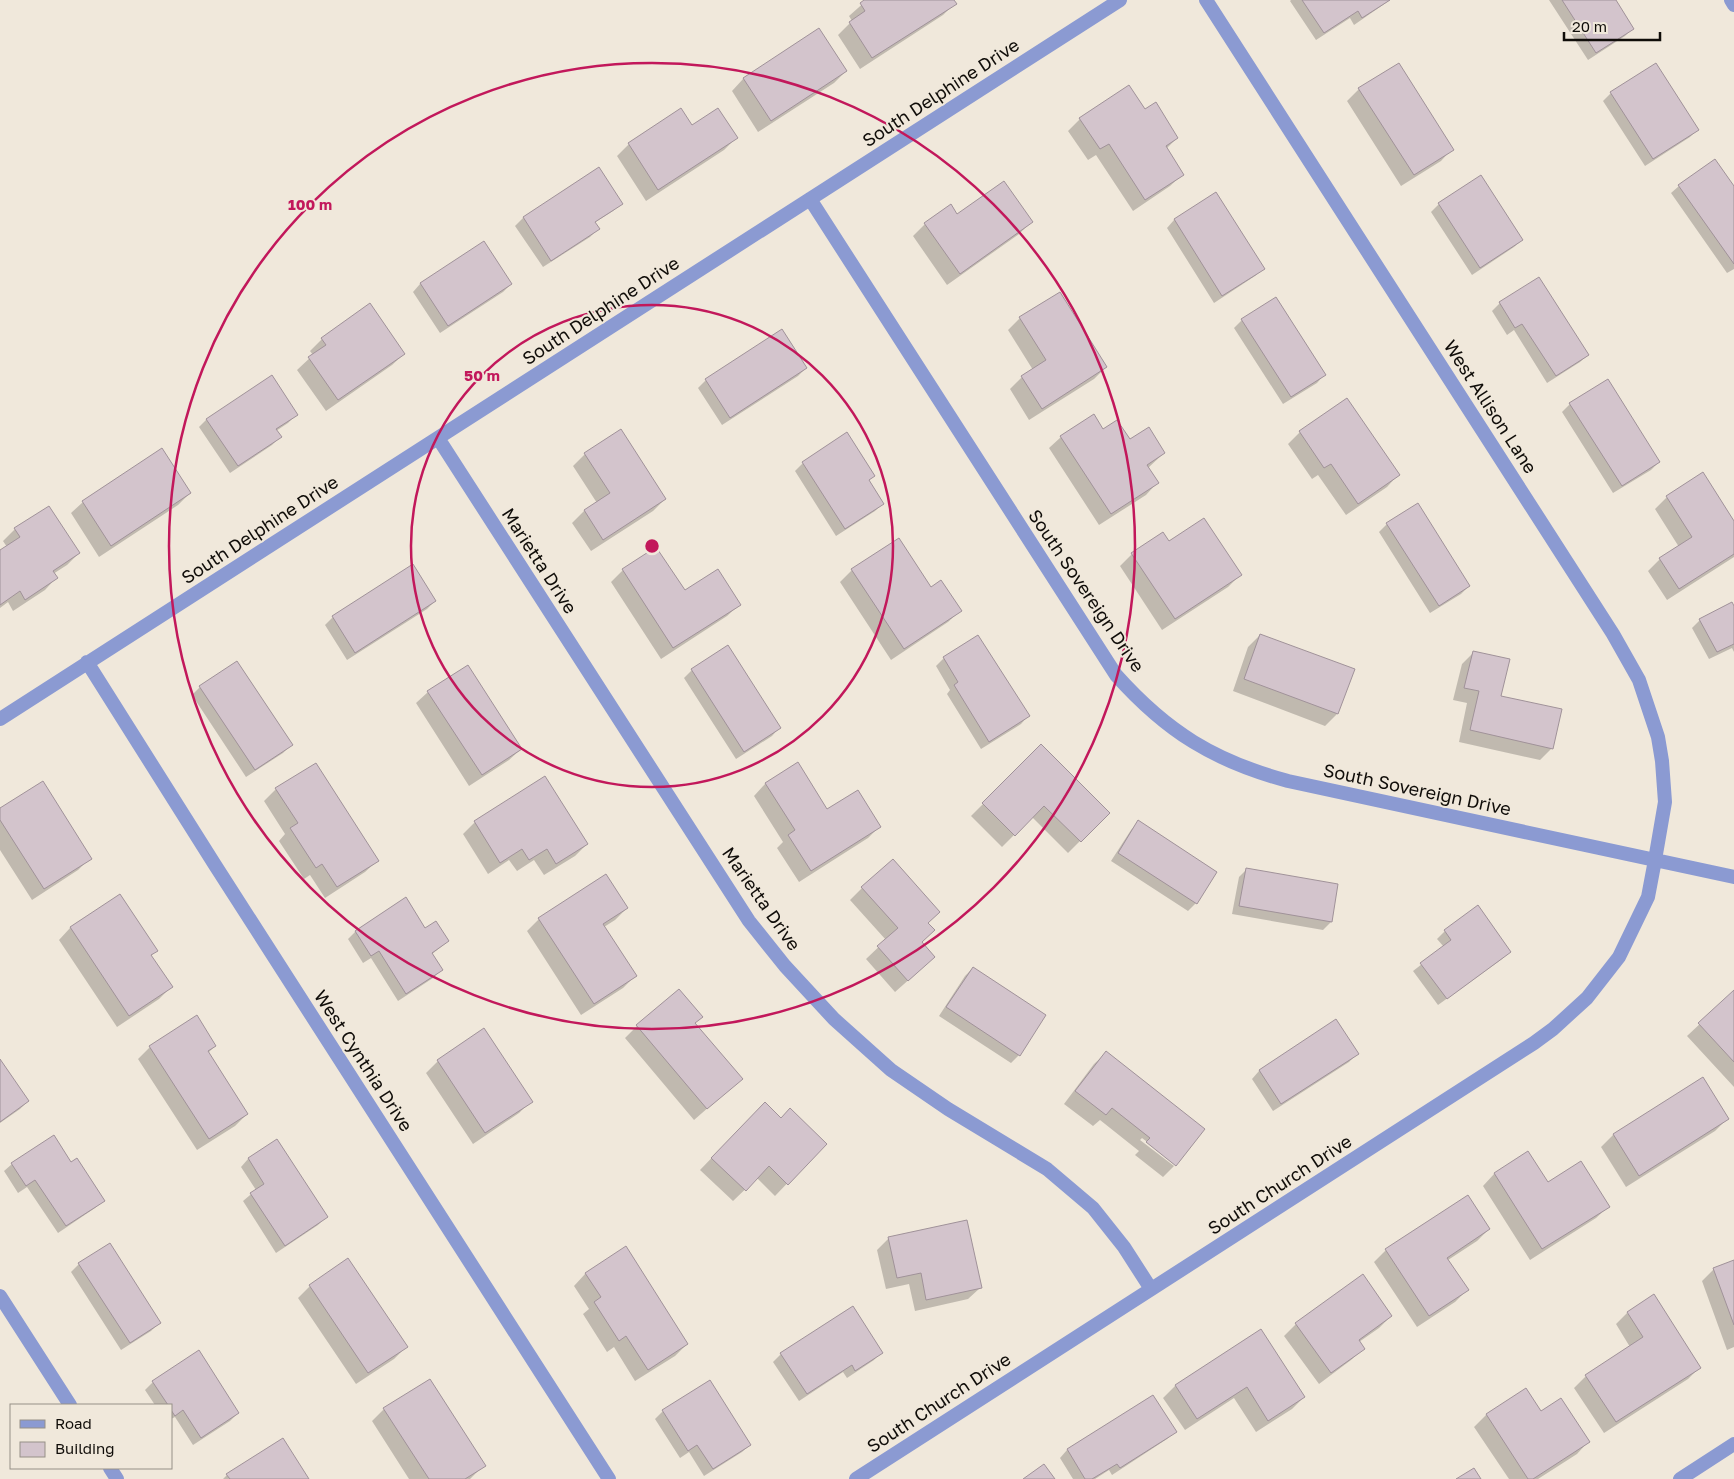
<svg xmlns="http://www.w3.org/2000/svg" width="1734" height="1479" font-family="'Golos Text',sans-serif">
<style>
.shadow{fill:#0003}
.building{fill:#d3c4cc;stroke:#a09299}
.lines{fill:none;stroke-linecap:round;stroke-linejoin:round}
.minor{stroke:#8b9ad2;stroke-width:14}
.ring{fill:none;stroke:#c2185b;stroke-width:2.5}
.labels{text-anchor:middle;stroke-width:4;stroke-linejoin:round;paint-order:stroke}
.street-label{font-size:18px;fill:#100d09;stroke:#f0e8db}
.centre{fill:#c2185b;stroke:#f0e8db;stroke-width:2.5}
.ring-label{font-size:15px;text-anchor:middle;font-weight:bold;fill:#c2185b;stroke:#f0e8db;stroke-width:4;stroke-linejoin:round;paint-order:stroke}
</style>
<rect width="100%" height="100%" fill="#f0e8db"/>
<!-- shadow -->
<path class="shadow" d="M867,0H953L955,3L943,15L860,69L838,35L852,21L849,16Z
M1291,0H1390L1354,25L1350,18L1316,40L1290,1Z
M1549,0H1615L1633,28L1625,36L1588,60Z
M1656,65L1698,129L1690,137L1645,166L1603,101L1611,93Z
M846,71L834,83L758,132L732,91L743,79Z
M1359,89L1452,149L1441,161L1401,186L1347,101Z
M681,110L692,127L736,138L724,150L646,201L617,156L629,144Z
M1145,111L1177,138L1166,149L1182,175L1170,186L1133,211L1096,155L1088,160L1068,131L1080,119Z
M599,169L621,204L613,211L594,223L598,229L590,237L543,267L515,226L523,218Z
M1679,186L1734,188V269L1727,273L1671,193Z
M1215,194L1263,269L1255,276L1214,303L1167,228L1174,220Z
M1439,204L1522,240L1514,247L1472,275L1431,212Z
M957,215L1031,222L1019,234L947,285L913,236L925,224Z
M484,243L511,284L503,292L440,333L413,292L420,284Z
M1500,303L1588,355L1580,362L1547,383L1514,330L1507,335L1492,311Z
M370,305L404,354L392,365L326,411L297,370L313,355L310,351L322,339Z
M1020,318L1106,367L1094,379L1029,420L1010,389L1022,377L1033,370L1008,330Z
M1242,320L1324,375L1317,383L1283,404L1234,328Z
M782,331L806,368L798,376L722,425L698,388L706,380Z
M1346,400L1398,475L1387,487L1346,515L1318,475L1312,479L1288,444L1300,432Z
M1570,404L1659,462L1651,470L1613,493L1562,412Z
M296,415L288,423L276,431L280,437L272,445L230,473L199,427L207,419Z
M1103,431L1164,453L1148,468L1157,483L1146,495L1099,525L1049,448L1061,437Z
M585,454L665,499L653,511L591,551L572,523L584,511L597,503L573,466Z
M803,463L873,476L868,481L882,504L875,511L836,536L795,471Z
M190,493L178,505L99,557L71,513L83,502Z
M1667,497L1734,523V557L1667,600L1648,571L1660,559L1679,547L1655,509Z
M1418,504L1469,586L1461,594L1430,613L1379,532L1387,524Z
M15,529L79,553L67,565L53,574L56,578L45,590L13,611L8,602L0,608V551L7,547L3,541Z
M1169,542L1240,575L1228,587L1162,630L1120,566L1132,554Z
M656,549L685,592L739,605L727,616L661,659L611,582L623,570Z
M852,570L930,588L960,611L948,622L891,660L840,582Z
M435,601L427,609L347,660L325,625L333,617Z
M1734,609V652L1732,648L1709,659L1692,628L1700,620Z
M1260,635L1337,714L1325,726L1233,691L1248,647Z
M978,637L1028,716L1021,724L981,749L947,694L950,690L936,666L944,658Z
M1474,652L1500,696L1552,748L1540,760L1459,742L1467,703L1453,700L1462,664Z
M692,670L779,728L772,736L736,759L684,678Z
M200,687L291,745L283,753L246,777L192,695Z
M428,692L521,749L509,760L469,786L416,703Z
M1041,746L1108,813L1068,853L1032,817L1002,847L971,816Z
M797,764L827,811L880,826L868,838L799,882L777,848L783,842L754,796L765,784Z
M276,789L377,861L365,872L325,898L310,875L304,879L279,841L285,834L264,801Z
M0,810L90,858L78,870L32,900L0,850Z
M475,822L587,844L575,856L544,875L534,860L517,871L509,860L488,874L463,834Z
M1138,822L1216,872L1196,903L1188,911L1111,861L1131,830Z
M1247,869L1337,885L1331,922L1323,930L1232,914L1239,877Z
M862,888L927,923L921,943V969L895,992L866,959L886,940L850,900Z
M119,896L156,951L151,956L171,987L159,999L117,1027L59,940L70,928Z
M406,899L425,930L448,941L431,955L441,970L433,978L398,1001L371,958L363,963L348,939L355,932Z
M627,908L615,920L604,927L635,976L623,988L581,1015L527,931L539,919Z
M1445,931L1510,951L1502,959L1438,1005L1413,971L1444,947L1437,939Z
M973,968L1019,1055L1011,1063L939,1016L965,976Z
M1734,992V1087L1687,1036Z
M1336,1021L1357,1054L1349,1062L1273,1111L1252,1079L1259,1071Z
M694,1023L741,1079L694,1120L625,1038L637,1026Z
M215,1046L208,1053L247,1114L235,1126L197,1150L138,1059L150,1047Z
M1106,1053L1176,1164L1142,1138L1140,1140L1174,1166L1163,1177L1135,1155L1139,1151L1100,1120L1093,1126L1064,1104L1094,1064Z
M0,1061L28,1101L20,1109L0,1123Z
M438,1061L531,1101L519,1113L473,1144L426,1073Z
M1702,1079L1727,1119L1715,1131L1626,1187L1601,1147L1613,1135Z
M753,1115L781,1119L825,1144L775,1196L757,1178L733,1201L700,1170Z
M277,1141L326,1217L318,1225L276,1253L243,1201L256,1190L241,1167L248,1159Z
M1528,1153L1548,1184L1608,1207L1596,1218L1530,1260L1483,1186L1494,1174Z
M12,1164L103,1201L95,1208L58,1233L27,1187L18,1193L4,1171Z
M1489,1229L1477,1241L1448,1260L1467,1290L1455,1302L1417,1327L1374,1262L1386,1250Z
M889,1238L980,1288L968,1299L915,1311L909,1284L886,1289L877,1250Z
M109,1245L159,1323L151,1331L121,1350L71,1272L79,1264Z
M625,1248L687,1344L675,1356L635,1381L614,1347L607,1352L583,1314L589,1309L574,1286L585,1274Z
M1734,1262V1347L1727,1350L1702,1281L1714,1269Z
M310,1286L406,1347L394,1359L356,1384L298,1298Z
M852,1307L881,1352L874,1360L847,1378L843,1372L799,1401L773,1362L781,1354Z
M1627,1313L1700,1367L1688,1379L1604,1433L1574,1388L1586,1376L1630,1347L1616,1324Z
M1391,1316L1379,1328L1359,1342L1363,1349L1351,1360L1319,1384L1284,1336L1296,1324Z
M1260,1331L1304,1397L1292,1409L1256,1432L1234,1398L1185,1430L1163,1398L1175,1386Z
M709,1381L750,1445L742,1452L704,1476L689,1452L680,1458L655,1419L663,1411Z
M153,1382L238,1413L230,1421L193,1445L175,1417L171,1419V1405H155L145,1390Z
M1526,1389L1541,1412L1588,1442L1577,1454L1538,1479H1509L1474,1427L1486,1415Z
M1153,1396L1175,1431L1167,1439L1112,1475L1109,1470L1095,1479H1073L1060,1458L1067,1450Z
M384,1409L484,1465L470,1479H409L372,1421Z
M227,1475L308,1479H223Z"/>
<!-- building -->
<path class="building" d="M864,0H954L957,4L872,58L849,22L865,11L860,3Z
M1302,0H1390L1362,18L1358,11L1324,33Z
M1562,0H1616L1634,29L1596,53Z
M819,28L847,71L771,121L743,78Z
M1399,63L1454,150L1414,175L1358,88Z
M1656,63L1699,130L1653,159L1610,92Z
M1129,85L1145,109L1156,102L1178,138L1166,146L1184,175L1145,200L1109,144L1100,149L1079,118Z
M681,108L692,125L718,108L738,138L658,190L628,143Z
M1715,159L1734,186V264L1678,185Z
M599,167L623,204L595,222L600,229L551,261L523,217Z
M1481,175L1523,240L1480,268L1438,203Z
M1004,181L1033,222L960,274L924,223L951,204L957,214Z
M1216,192L1265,269L1222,296L1174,219Z
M484,241L512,284L448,326L420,283Z
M1539,277L1589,355L1556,376L1522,324L1515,328L1499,302Z
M1060,292L1107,367L1042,409L1021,376L1046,360L1019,317Z
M1276,297L1326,375L1291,397L1241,319Z
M370,303L405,354L338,400L308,357L326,345L321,338Z
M782,329L807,368L730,418L705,379Z
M272,375L298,415L276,429L282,437L238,466L206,419Z
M1608,379L1660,462L1622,486L1569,403Z
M1347,398L1400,475L1358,504L1331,464L1324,468L1299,431Z
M1094,414L1103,429L1117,420L1130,439L1149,427L1165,453L1147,465L1159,483L1111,514L1060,436Z
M621,429L666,499L603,540L584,510L610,493L584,453Z
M847,432L875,476L869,480L884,504L845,529L802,462Z
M162,448L191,493L111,546L82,501Z
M1703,472L1734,521V554L1679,589L1659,558L1692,537L1666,496Z
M1418,503L1470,586L1439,606L1386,523Z
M49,506L80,553L53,571L58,578L25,600L20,591L0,605V550L20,537L14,528Z
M1204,518L1242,575L1175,619L1131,553L1163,532L1169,541Z
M899,538L931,587L941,580L962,611L904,649L851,569Z
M656,547L685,590L718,569L741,605L673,648L622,569Z
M413,564L436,601L355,653L332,616Z
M1732,602L1734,606V644L1717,652L1699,619Z
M1260,634L1355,669L1338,714L1244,679Z
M978,635L1030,716L989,742L954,685L958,682L943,657Z
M728,645L781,728L744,752L691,669Z
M1473,651L1510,659L1501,696L1562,709L1553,749L1470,730L1479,691L1464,688Z
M237,661L293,745L255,770L199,686Z
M468,665L522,749L482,775L427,691Z
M1041,744L1110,813L1081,842L1044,806L1015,836L982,803Z
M798,762L827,809L858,790L881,827L811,871L788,835L795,830L765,783Z
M316,763L379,861L337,887L322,864L316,868L290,828L298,823L275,788Z
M545,776L588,844L556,864L547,849L529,860L522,849L500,863L474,821Z
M43,781L92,859L44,889L0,820V808Z
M1138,820L1217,872L1197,904L1118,853Z
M893,859L940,912L928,923L935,930L922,942L935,957L908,981L877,946L898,928L861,887Z
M1246,868L1338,884L1332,922L1239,906Z
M606,874L628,908L603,924L637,976L594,1004L538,918Z
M120,894L158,951L151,955L173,987L129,1016L70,927Z
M406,897L425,928L436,921L449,941L432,953L443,970L406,994L379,951L371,956L355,931Z
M1478,905L1511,952L1447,999L1420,963L1451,940L1444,930Z
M973,967L1046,1015L1020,1056L946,1007Z
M679,989L703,1017L695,1023L743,1079L707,1109L636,1025Z
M1734,990V1062L1698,1023Z
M197,1015L216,1046L208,1051L248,1114L209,1139L149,1046Z
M1336,1019L1359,1054L1281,1104L1259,1070Z
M484,1028L533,1102L485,1133L437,1060Z
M1106,1051L1205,1129L1176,1166L1146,1142L1150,1138L1112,1108L1106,1115L1075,1091Z
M0,1059L29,1101L0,1122Z
M1703,1077L1729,1119L1639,1176L1613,1134Z
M765,1102L781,1118L790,1108L827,1144L788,1185L769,1166L746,1191L711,1158Z
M54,1135L71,1162L77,1158L105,1201L66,1226L35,1180L26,1186L11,1163Z
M277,1139L328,1217L285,1246L250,1193L264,1184L248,1158Z
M1528,1151L1548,1182L1581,1161L1610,1207L1542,1249L1494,1173Z
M1468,1195L1490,1229L1447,1258L1469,1290L1429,1316L1385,1249Z
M967,1220L982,1288L926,1300L921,1273L897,1278L888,1237Z
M110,1243L161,1323L130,1343L78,1263Z
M626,1246L688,1344L648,1370L626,1336L619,1341L594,1302L601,1297L585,1273Z
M348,1258L408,1347L368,1373L309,1285Z
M1734,1260V1325L1713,1268Z
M1363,1274L1392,1316L1359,1340L1365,1349L1331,1373L1295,1323Z
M1654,1294L1701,1368L1616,1422L1585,1375L1643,1337L1627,1312Z
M853,1306L883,1353L855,1371L852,1365L807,1394L780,1353Z
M1261,1329L1305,1397L1268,1421L1247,1387L1197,1419L1175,1385Z
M199,1350L239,1413L201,1438L183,1410L175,1416L171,1410V1405H168L152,1381Z
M430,1379L486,1466L465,1479H429L383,1408Z
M710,1380L751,1445L713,1469L697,1445L688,1451L662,1410Z
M1526,1388L1541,1411L1561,1398L1590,1442L1533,1479H1528L1486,1414Z
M1153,1395L1177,1432L1120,1468L1117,1464L1092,1479H1085L1067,1449Z
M283,1438L309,1479H230L226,1474Z
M1044,1464L1055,1479H1023Z
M1474,1468L1481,1479H1456Z"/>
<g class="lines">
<!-- minor -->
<path class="minor" d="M1731,0L1734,5
M810,199L1116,675C1167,732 1214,761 1288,781L1734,877
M438,438L749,921L785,966L834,1019L891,1070L948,1109L1047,1169L1093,1208L1124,1247L1151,1289
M87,662L215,865L609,1479
M0,719L1120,0
M0,1296L70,1405
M110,1468L117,1479
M856,1479L1534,1043L1553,1029L1587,998L1619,957L1648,897L1655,860L1665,802L1662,761L1658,737L1639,680L1613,634L1206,0
M1680,1479L1734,1444"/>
</g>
<!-- distance rings -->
<g class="ring">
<circle cx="652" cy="546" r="241"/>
<circle cx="652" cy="546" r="483"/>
</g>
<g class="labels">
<!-- street labels -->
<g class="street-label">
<text transform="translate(941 93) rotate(-33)" y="6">South Delphine Drive</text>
<text transform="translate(601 311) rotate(-33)" y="6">South Delphine Drive</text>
<text transform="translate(1490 407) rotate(57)" y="6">West Allison Lane</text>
<text transform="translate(260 530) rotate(-33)" y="6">South Delphine Drive</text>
<text transform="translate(539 561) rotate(57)" y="6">Marietta Drive</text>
<text transform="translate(1086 591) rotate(56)" y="6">South Sovereign Drive</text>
<text transform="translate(1417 790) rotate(12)" y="6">South Sovereign Drive</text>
<text transform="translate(761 899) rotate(55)" y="6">Marietta Drive</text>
<text transform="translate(363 1061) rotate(57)" y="6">West Cynthia Drive</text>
<text transform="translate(1280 1185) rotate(-33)" y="6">South Church Drive</text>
<text transform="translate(939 1403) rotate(-33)" y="6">South Church Drive</text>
</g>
</g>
<circle cx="652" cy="546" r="8" class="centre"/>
<g class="ring-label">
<text x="310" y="210">100 m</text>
<text x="482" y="381">50 m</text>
</g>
<!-- legend -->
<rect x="10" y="1404" width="162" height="65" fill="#f0e8db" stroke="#969087"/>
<rect x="20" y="1420" width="25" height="8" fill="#8b9ad2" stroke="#969087"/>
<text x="55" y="1429" font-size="15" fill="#100d09">Road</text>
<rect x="20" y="1442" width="25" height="15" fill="#d3c4cc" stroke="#969087"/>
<text x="55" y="1454" font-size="15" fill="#100d09">Building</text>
<!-- scale -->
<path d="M1564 32v8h96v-8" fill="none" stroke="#100d09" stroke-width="2.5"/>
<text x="1572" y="32" font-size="15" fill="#100d09" stroke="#f0e8db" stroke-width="4" paint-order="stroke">20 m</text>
</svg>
